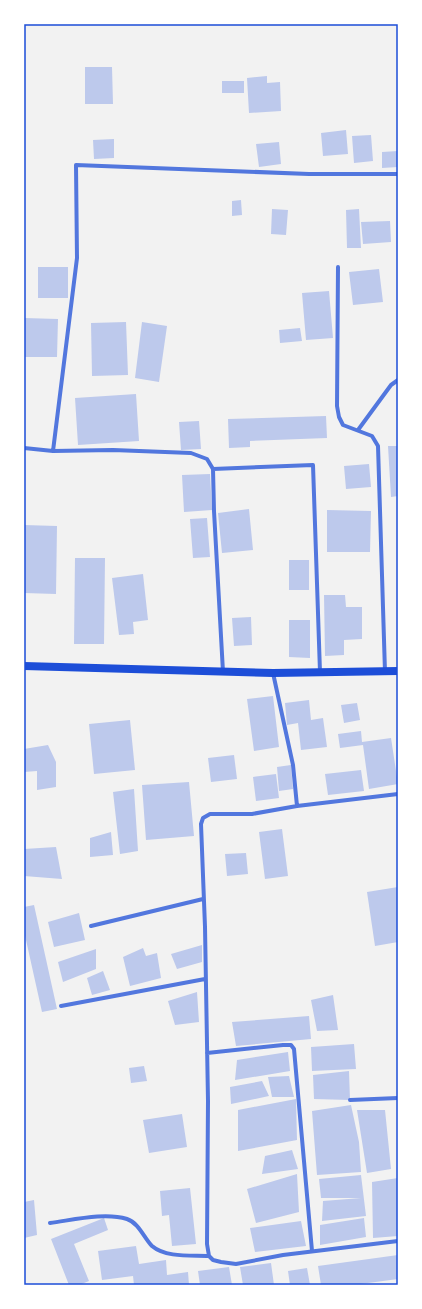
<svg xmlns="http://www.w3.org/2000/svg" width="422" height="1309" font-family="'Zilla Slab',serif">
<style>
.building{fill:#bdc9ec}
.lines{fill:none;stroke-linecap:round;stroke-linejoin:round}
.minor{stroke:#5277de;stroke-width:4}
.secondary{stroke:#1d4ed8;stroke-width:8}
.neatline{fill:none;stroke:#1d4ed8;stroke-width:1.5}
</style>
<rect width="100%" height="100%" fill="#f2f2f2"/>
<!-- building -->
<path class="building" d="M85,67H112L113,104H85Z
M267,76V83L280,82L281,111L249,113L247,78Z
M222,81H244V93H222Z
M346,130L348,154L323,156L321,133Z
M371,135L373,161L354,163L352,136Z
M114,139V158L94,159L93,140Z
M279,142L281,164L259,167L256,144Z
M398,151V167L382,168V152Z
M241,200L242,215L232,216V201Z
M272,209L288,210L286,235L271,234Z
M359,209L361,248H347L346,210Z
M390,221L391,242L363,244L361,222Z
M38,267H68V298H38Z
M379,269L383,302L353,305L349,272Z
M329,291L333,338L306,340L302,293Z
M24,318L58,319L57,357H24Z
M126,322L128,375L92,376L91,323Z
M142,322L167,326L159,382L135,378Z
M300,328L302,341L280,343L279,330Z
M136,394L139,441L78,445L75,398Z
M326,416L327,438L250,441V447L229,448L228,419Z
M199,421L201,449L181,450L179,422Z
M388,446H398V496L391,497Z
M369,464L371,487L346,489L344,466Z
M210,474L212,510L184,512L182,475Z
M249,509L253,550L222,553L218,513Z
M327,510L371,511L370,552H327Z
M207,518L210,557L193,558L190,519Z
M24,525L57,526L56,594L24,593Z
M75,558H105L104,644H74Z
M289,560H309V590H289Z
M143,574L148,620L133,622L134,634L119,635L112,578Z
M324,595H345L346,607H362V639L344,640V655L325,656Z
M251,617L252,645L234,646L232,618Z
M289,620H310V658L289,657Z
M273,696L279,747L254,751L247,699Z
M309,700L311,720L323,718L327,747L301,750L298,723L287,725L285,703Z
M357,703L360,720L344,723L341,705Z
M130,720L135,770L94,774L89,724Z
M361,731L362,742L391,738L398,784L369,789L363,745L340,748L338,734Z
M48,745L56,762V787L37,790V771L24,772V749Z
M234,755L237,779L211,782L208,758Z
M291,765L293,789L279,791L277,767Z
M361,770L364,791L328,795L325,774Z
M276,774L279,798L256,801L253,777Z
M189,782L194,836L146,840L142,785Z
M134,789L138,851L120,854L113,792Z
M282,829L288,876L265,879L259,832Z
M111,832L113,855L90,857V838Z
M56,847L62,879L24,876V849Z
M246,853L248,874L227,876L225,854Z
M398,887V942L375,946L367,892Z
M34,905L57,1009L42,1012L24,931V907Z
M79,913L85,940L54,947L48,922Z
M202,945V962L177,969L171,954Z
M143,948L146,956L157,953L161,978L130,986L123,957Z
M96,949V969L63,982L58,962Z
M103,971L110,990L92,995L87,978Z
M197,992L199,1022L175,1025L168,1001Z
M333,995L338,1030L317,1031L311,1000Z
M309,1016L311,1039L236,1046L232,1022Z
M354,1044L356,1069L312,1071L311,1047Z
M288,1052L290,1071L235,1080L237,1060Z
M144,1066L147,1081L131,1083L129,1068Z
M349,1071L350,1100L314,1099L313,1075Z
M289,1076L294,1097H272L268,1077Z
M262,1081L269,1096L231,1104L230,1087Z
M296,1099L297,1140L238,1151V1110Z
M351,1105L359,1142L361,1172L317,1175L312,1111Z
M357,1110H385L391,1169L367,1173Z
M182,1114L187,1147L149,1153L143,1120Z
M292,1150L298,1169L262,1174L265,1156Z
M297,1174L299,1212L256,1223L247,1189Z
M361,1175L366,1216L322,1221L323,1201L361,1198H321L319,1179Z
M398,1178V1236L373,1238L372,1182Z
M190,1188L196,1244L172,1246L169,1215L162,1216L160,1191Z
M34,1200L37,1235L24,1238V1202Z
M104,1218L108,1230L74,1244L89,1281L79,1285H69L51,1239Z
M364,1218L366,1237L320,1245V1225Z
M301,1221L306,1246L255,1252L250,1228Z
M136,1246L139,1264L166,1260L167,1275L188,1272L189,1285H134L133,1276L102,1280L98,1251Z
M398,1255V1279L353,1285H321L318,1266Z
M271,1263L274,1285H243L240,1267Z
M229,1267L232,1285H200L198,1271Z
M307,1268L310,1285H290L288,1271Z"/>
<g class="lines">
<!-- minor -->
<path class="minor" d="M338,267L337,406L339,417L343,425L372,436L378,446L385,672
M358,430L391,385L398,380
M24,448L53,451L113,450L191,453L207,459L213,469L214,511L223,672
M53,451L77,258L76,165L309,174H398
M213,469L313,465L320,672
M273,673L293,765L297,806L252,814H210L203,818L201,824L205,927L208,1101L207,1244L209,1256L213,1260L221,1262L236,1264L283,1255L398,1241
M297,806L398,794
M91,926L203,899
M61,1006L205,979
M207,1053L283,1045H291L294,1049L312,1251
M350,1100L398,1098
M50,1223C73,1220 105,1212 127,1219C139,1223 144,1238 152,1246C166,1258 192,1255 209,1256"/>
<!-- secondary -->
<path class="secondary" d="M24,666L273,673L398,671"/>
</g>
<!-- border -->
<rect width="422" height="1309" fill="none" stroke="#ffffff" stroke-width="50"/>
<rect x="25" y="25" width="372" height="1259" class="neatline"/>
</svg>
